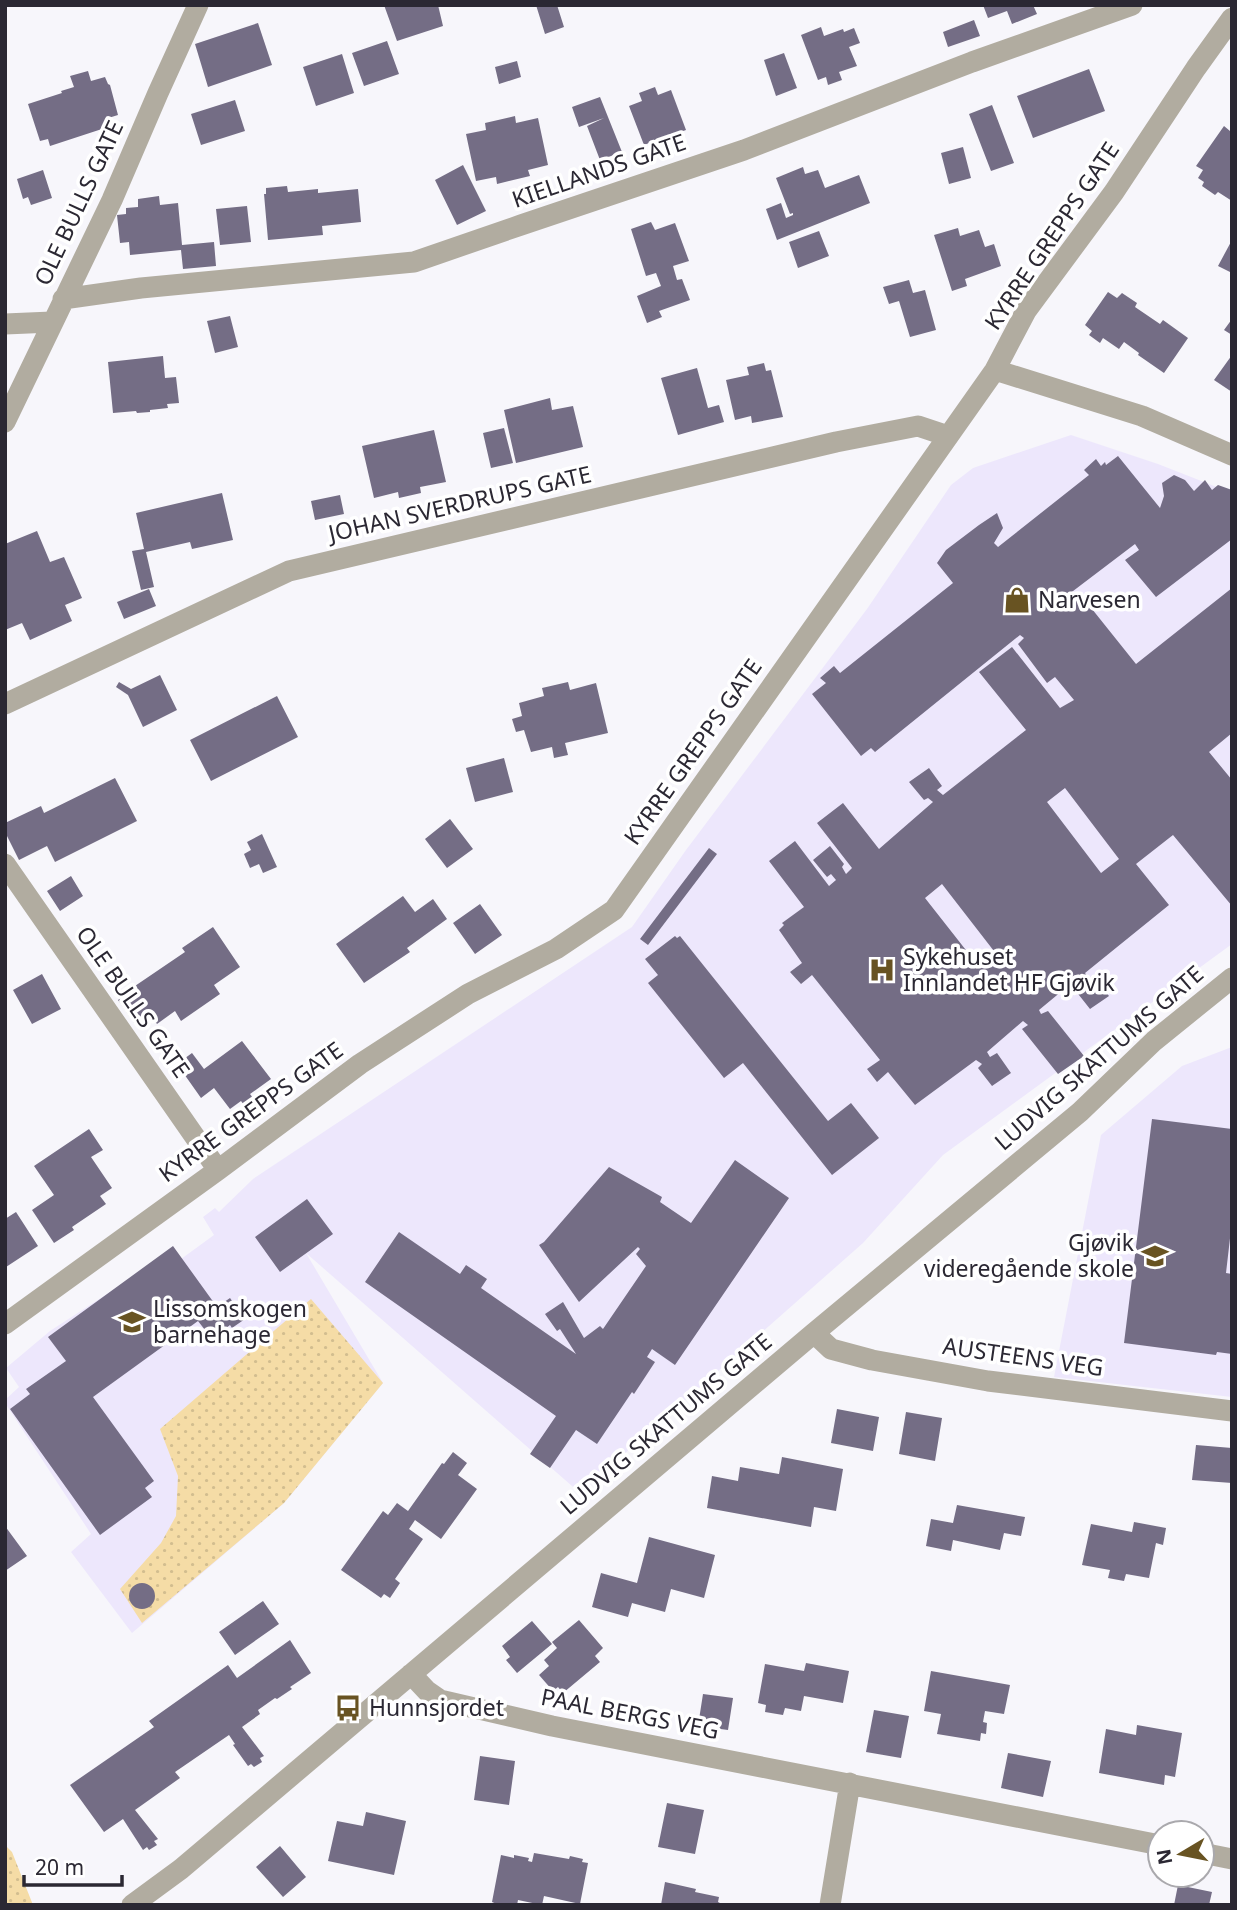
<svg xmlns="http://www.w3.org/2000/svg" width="1237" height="1910" font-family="'Noto Sans',sans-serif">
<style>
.built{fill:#ede7fc}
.green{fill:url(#green-dots)}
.building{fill:#746d85;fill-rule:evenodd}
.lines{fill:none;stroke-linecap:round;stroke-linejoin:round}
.street{stroke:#b1aca0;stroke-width:21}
.labels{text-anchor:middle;stroke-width:7;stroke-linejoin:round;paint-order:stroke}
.street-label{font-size:23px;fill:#2b2833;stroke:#fff}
.poi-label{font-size:23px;fill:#2b2833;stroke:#fff;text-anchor:start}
</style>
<defs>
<pattern id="green-dots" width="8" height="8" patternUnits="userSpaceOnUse" patternTransform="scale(1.75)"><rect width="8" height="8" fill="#f5dca6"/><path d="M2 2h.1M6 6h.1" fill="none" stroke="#d2bd8f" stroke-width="1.8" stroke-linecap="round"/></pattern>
</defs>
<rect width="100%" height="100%" fill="#f7f6fb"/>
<!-- built -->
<path class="built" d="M1071,435L1158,464L1232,493V944L943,1155L863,1243L580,1493L306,1253L383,1383L284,1503L132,1633L71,1552L91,1534L5,1403V1400L19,1387L6,1368L50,1331L170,1253L177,1262L214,1235L203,1217L215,1208L219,1212L253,1179L632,927L686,850L867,609L951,485L973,468Z
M1232,1047V1397L1054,1377L1101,1135L1182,1066Z"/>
<!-- green -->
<path class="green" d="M311,1299L383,1383L284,1503L142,1623L120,1589L161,1543L176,1516L178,1476L160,1429Z
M5,1845L12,1852L33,1905H5Z"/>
<!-- building -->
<path class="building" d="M384,5H438L443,26L397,41Z
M536,5H557L564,27L545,34Z
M983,5H1033L1037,14L1012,24L1007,11L988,18Z
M974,20L980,36L948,47L943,32Z
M258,23L272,65L208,87L195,44Z
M821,27L824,36L843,29L844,32L854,28L860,43L849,47L857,66L839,72L842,80L828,85L826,77L818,80L801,35Z
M387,41L399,74L364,86L352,53Z
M784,53L797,88L776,96L764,60Z
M342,54L354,93L316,106L303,67Z
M517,61L521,77L499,84L495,67Z
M1089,69L1105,111L1033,138L1017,96Z
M88,71L91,81L105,77L108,84L110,85L118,115L105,119L108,127L50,146L48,139L40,141L28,104L62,93L61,91L74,87L70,76Z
M655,87L658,95L671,90L686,130L675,134L676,136L656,144L654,141L644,145L629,106L642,101L639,93Z
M600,97L622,152L600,160L587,126L604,118L579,127L572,107Z
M235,100L245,131L201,145L191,114Z
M992,105L1014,163L991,171L969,114Z
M515,116L516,123L538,118L548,165L528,170L530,176L497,184L496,177L476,181L466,134L486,130L485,123Z
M1224,126L1230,131L1232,128V201L1218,192L1215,195L1202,186L1204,182L1198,178L1203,170L1196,166Z
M963,147L971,178L949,184L941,153Z
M463,165L486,211L457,225L435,180Z
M803,167L805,174L818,170L825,188L859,175L870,203L777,240L766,209L781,203L786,218L793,215V213L790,214L776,178Z
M43,170L52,198L31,205L28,197L23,199L17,179Z
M287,186L288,192L318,189V193L358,189L361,222L322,226L323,235L268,240L264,194H266V188Z
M159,196L160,205L178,203L182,245L214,242L216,266L183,269L181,250L130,255L129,242L120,243L117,215L126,214V208L138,207V199Z
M247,206L251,242L220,245L216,209Z
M651,222L655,230L675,223L689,261L673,266L677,280L682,279L690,300L659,311L662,317L647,323L637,296L661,286L656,273L646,276L631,229Z
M958,228L960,236L979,230L985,247L994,244L1001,266L965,279L967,286L952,291L934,235Z
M819,231L829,256L798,268L789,242Z
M1232,240V273L1218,266Z
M909,280L913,293L925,290L936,330L910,337L899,301L889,304L883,287Z
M1108,292L1117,298L1122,293L1137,303L1135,307L1160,324L1163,320L1188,338L1164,373L1138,355L1139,353L1124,342L1119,349L1103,338L1100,343L1089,335L1092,331L1085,325Z
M230,316L238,347L215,353L207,321Z
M1232,319V335L1224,330Z
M1232,355V392L1214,380Z
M163,356L165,378L176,377L179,403L167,404L168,408L150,410V412L137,413L136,411L113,413L108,362Z
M764,363L766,371L771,370L783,417L752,423L751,416L735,420L726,380L749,375L747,367Z
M697,368L708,408L719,405L724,422L678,435L661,378Z
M550,398L552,410L573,406L583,447L516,463L504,410Z
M504,428L513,463L491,468L483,433Z
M434,430L446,482L420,487L421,493L399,498L398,492L374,498L362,446Z
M1118,456L1160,508L1164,496L1162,483L1174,475L1185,480L1194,491L1205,480L1212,490L1218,485L1232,490V539L1156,597L1125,560L1139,550L1135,544L1052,607L1054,612L1080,594L1136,664L1232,588V733L1209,752L1232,780V906L1173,835L1136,864L1169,905L1085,973L1089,979L1094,977L1109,996L1090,1009L1075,990L1080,986L1074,981L1039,1010L1041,1014L1048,1011L1084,1056L1058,1074L1022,1029L1028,1025L1023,1021L987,1052L990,1057L997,1053L1011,1073L992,1086L978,1068L982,1064L976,1060L915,1105L888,1072L877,1082L867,1069L880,1060L812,975L801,984L790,972L802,963L779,930L784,925L782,923L804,907L769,861L795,841L829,886L836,880L831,874L827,877L813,860L830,846L844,864L842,867L846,874L852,868L817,823L843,803L879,849L933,802L928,798L924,800L909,782L929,768L942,786L937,790L943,795L1026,730L979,672L1012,647L1060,708L1074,700L1055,677L1047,683L1018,644L1024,638L1020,635L875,752L871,748L861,756L812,694L826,683L820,678L834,666L840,673L953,583L937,563L946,550L979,525L997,513L1003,528L994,543L998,547L1089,475L1084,470L1096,459L1101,466L1105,462L1106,465ZM1065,788L1119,859L1101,873L1047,802ZM942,884L997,955L980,968L925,898Z
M222,493L233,540L192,549L190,542L146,552L154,587L141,590L132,551L144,549L136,513Z
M340,495L344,514L315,520L311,501Z
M37,531L50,562L64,557L82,598L65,605L72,621L30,640L22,623L5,630V544Z
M149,589L156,606L124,619L117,602Z
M160,675L177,710L143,727L128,695L116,687L119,682L131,689Z
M568,682L570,690L596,683L608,733L565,743L568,755L554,758L552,747L531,752L524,730L516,732L512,719L522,716L519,703L544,696L542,688Z
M277,696L298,737L211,781L190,740Z
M504,758L513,792L475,802L466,768Z
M115,778L137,821L55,862L47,846L19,860L5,832V823L41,806L44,813Z
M450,819L473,849L447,868L425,839Z
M262,834L277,867L263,873L259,864L250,868L244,854L251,850L247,842Z
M709,848L717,854L648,945L640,939Z
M71,876L83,896L60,911L47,891Z
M403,896L415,912L433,899L447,919L407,948L410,952L364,983L336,944Z
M480,904L502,935L475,954L453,923Z
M213,927L240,967L214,985L220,994L181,1021L175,1011L157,1024L150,1014L135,1024L118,1000L134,989L132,988L185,952L182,948Z
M675,936L677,938L680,936L828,1121L851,1103L879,1138L832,1175L743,1063L724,1078L648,983L658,975L645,959Z
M42,974L61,1009L32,1024L13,990Z
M242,1041L271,1079L250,1094L253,1098L244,1105L241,1101L230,1109L214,1088L201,1098L177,1064L192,1053L204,1069Z
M1152,1119L1232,1129V1221L1226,1273L1232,1274V1354L1217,1352L1216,1355L1124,1343Z
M89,1129L103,1150L91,1157L112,1188L100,1196L106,1204L72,1227L74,1230L54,1243L32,1210L54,1195L34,1166Z
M735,1160L789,1198L675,1365L652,1349L647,1357L655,1362L634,1394L632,1392L597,1444L576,1430L550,1468L530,1454L556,1416L365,1282L399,1232L460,1274L466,1265L487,1279L481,1288L576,1354L560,1329L557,1331L545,1314L563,1302L584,1338L600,1326L603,1329L646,1266L636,1254L640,1249L638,1247L579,1302L539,1245L544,1242L609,1167L662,1197L660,1202L691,1223Z
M307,1199L333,1234L280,1272L255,1237Z
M16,1212L38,1246L6,1267L5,1219Z
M173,1246L217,1307L230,1298L245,1319L232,1328L230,1325L212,1339L198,1321L93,1397L154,1481L145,1488L152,1497L100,1535L10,1409L30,1394L26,1389L66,1361L48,1337Z
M837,1409L879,1417L873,1451L831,1443Z
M906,1412L942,1418L935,1461L899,1454Z
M1196,1445L1232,1448V1483L1192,1480Z
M453,1452L467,1463L458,1475L477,1489L441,1539L415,1520L409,1529L423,1539L395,1579L400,1583L390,1598L384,1594L381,1598L341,1570L383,1511L388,1515L397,1503L408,1511L442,1463L444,1464Z
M782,1457L843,1469L836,1511L814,1507L811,1527L707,1508L712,1476L738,1481L740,1467L779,1474Z
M957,1505L1025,1517L1021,1536L1004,1533L1000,1550L953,1540L951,1551L926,1546L931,1519L953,1523Z
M1134,1522L1166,1528L1163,1545L1156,1543L1149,1578L1126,1574L1124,1581L1108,1578L1110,1570L1082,1565L1091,1524L1132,1532Z
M5,1526L27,1556L5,1571Z
M649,1537L715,1555L704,1598L671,1589L665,1612L632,1603L628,1617L592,1607L601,1573L637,1583Z
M129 1596a13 13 0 1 1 26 0a13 13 0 1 1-26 0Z
M263,1601L279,1624L235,1655L219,1632Z
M579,1620L603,1648L595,1656L600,1662L563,1693L558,1687L553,1691L539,1675L549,1666L544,1660L557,1648L552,1642Z
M532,1621L552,1644L517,1673L506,1660L510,1657L502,1646Z
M290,1640L311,1673L290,1687L292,1689L277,1699L275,1698L258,1710L260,1714L242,1727L264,1756L260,1758L262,1762L254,1767L251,1764L248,1766L233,1745L235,1744L229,1735L175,1772L180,1778L135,1810L158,1839L154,1841L157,1845L149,1850L147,1847L143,1850L123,1819L104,1832L70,1785L154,1727L149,1721L228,1665L237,1678Z
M806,1663L849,1671L843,1703L804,1696L801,1711L785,1708L783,1715L765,1712L766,1705L758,1703L765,1664L804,1671Z
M931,1671L1010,1685L1004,1714L985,1711L983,1722L987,1723L986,1734L981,1733L980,1741L937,1734L941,1714L924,1711Z
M703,1694L733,1698L728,1730L698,1726Z
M874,1710L909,1716L901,1758L866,1752Z
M1137,1725L1182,1733L1175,1777L1165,1775L1164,1785L1099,1773L1106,1729L1136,1735Z
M1008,1753L1051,1761L1043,1797L1001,1788Z
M480,1756L515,1761L509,1805L474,1800Z
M667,1803L704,1810L695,1854L658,1847Z
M366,1812L406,1821L394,1875L328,1861L337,1821L363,1826Z
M280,1846L306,1877L283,1897L256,1867Z
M534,1853L569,1859L570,1856L583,1859L582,1862L588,1863L580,1904L544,1896L542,1905L518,1900L517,1905H499L492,1902L501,1855L514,1858V1855L529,1858L528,1861L532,1862Z
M665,1882L696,1889L695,1892L719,1897L718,1902L724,1905H661Z
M1178,1885L1212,1892L1209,1905H1174Z"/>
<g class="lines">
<!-- street -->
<path class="street" d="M63,299L141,288L414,262L521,225L744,150L972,62L1132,5
M5,324L52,322
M995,370L1142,416L1232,455
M5,422L112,200L158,93L198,5
M5,704L289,571L836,442L918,426L948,436
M5,864L218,1170
M5,1324L218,1170L360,1064L468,994L556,949L614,910L995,370L1026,311L1114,192L1196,68L1232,18
M814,1333L831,1349L872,1360L988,1381L1232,1411
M411,1674L427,1691L440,1700L552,1726L1160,1845
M1202,1853L1232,1859
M132,1905L181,1869L814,1333L1080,1112L1154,1041L1232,978
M830,1905L850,1783"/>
</g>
<!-- icons -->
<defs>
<g id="shop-bare" transform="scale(2.1)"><path d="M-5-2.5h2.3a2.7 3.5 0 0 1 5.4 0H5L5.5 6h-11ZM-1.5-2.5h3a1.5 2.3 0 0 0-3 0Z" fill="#685322" stroke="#fff" stroke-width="2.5" paint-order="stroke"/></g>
<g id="hospital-bare" transform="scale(2.1)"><path d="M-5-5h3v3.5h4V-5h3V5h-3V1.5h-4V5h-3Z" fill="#685322" stroke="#fff" stroke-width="2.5" paint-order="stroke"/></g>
<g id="school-bare" transform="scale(2.1)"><path d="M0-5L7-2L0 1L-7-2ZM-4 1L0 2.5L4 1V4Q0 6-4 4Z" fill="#685322" stroke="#fff" stroke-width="2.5" paint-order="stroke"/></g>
<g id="bus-bare" transform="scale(2.1)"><path d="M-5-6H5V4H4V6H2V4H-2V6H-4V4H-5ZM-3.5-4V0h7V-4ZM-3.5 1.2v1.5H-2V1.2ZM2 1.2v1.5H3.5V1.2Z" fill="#685322" stroke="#fff" stroke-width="2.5" paint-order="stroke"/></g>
</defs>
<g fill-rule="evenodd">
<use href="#shop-bare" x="1017" y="600"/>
<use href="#hospital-bare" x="882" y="970"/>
<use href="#school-bare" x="1155" y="1256"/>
<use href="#school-bare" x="132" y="1322"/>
<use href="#bus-bare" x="348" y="1708"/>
</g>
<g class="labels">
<!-- street labels -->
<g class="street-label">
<text transform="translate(599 171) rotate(-19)" y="8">KIELLANDS GATE</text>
<text transform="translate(79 203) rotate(-65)" y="8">OLE BULLS GATE</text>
<text transform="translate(1052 236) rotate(-56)" y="8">KYRRE GREPPS GATE</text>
<text transform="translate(460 504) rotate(-13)" y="8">JOHAN SVERDRUPS GATE</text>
<text transform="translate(693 752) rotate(-55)" y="8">KYRRE GREPPS GATE</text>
<text transform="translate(133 1002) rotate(55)" y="8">OLE BULLS GATE</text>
<text transform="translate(1099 1058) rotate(-41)" y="8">LUDVIG SKATTUMS GATE</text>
<text transform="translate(251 1112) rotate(-36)" y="8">KYRRE GREPPS GATE</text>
<text transform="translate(1023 1357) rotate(8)" y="8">AUSTEENS VEG</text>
<text transform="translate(666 1424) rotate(-40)" y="8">LUDVIG SKATTUMS GATE</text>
<text transform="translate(630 1714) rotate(11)" y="8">PAAL BERGS VEG</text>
</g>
<!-- poi labels -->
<g class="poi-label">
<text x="1038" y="608">Narvesen</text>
<text x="903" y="965">Sykehuset<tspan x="903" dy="26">Innlandet HF Gjøvik</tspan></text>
<text x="1134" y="1251" text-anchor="end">Gjøvik<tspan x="1134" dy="26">videregående skole</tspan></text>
<text x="153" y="1317">Lissomskogen<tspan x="153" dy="26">barnehage</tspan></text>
<text x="369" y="1716">Hunnsjordet</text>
</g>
</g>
<!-- border -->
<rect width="1237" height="1910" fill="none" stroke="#2b2833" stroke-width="14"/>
<!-- north arrow -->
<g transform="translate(1181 1854) rotate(260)"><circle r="33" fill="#ffffff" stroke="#aaa9ad" stroke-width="2"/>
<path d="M0-5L12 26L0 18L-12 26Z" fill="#685322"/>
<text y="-10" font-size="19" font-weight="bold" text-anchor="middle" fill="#2b2833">N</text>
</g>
<!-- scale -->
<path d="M24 1875v10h98v-10" fill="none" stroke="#2b2833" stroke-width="3.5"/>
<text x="35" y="1875" font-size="21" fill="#2b2833" stroke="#ffffff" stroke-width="5" paint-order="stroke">20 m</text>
</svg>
